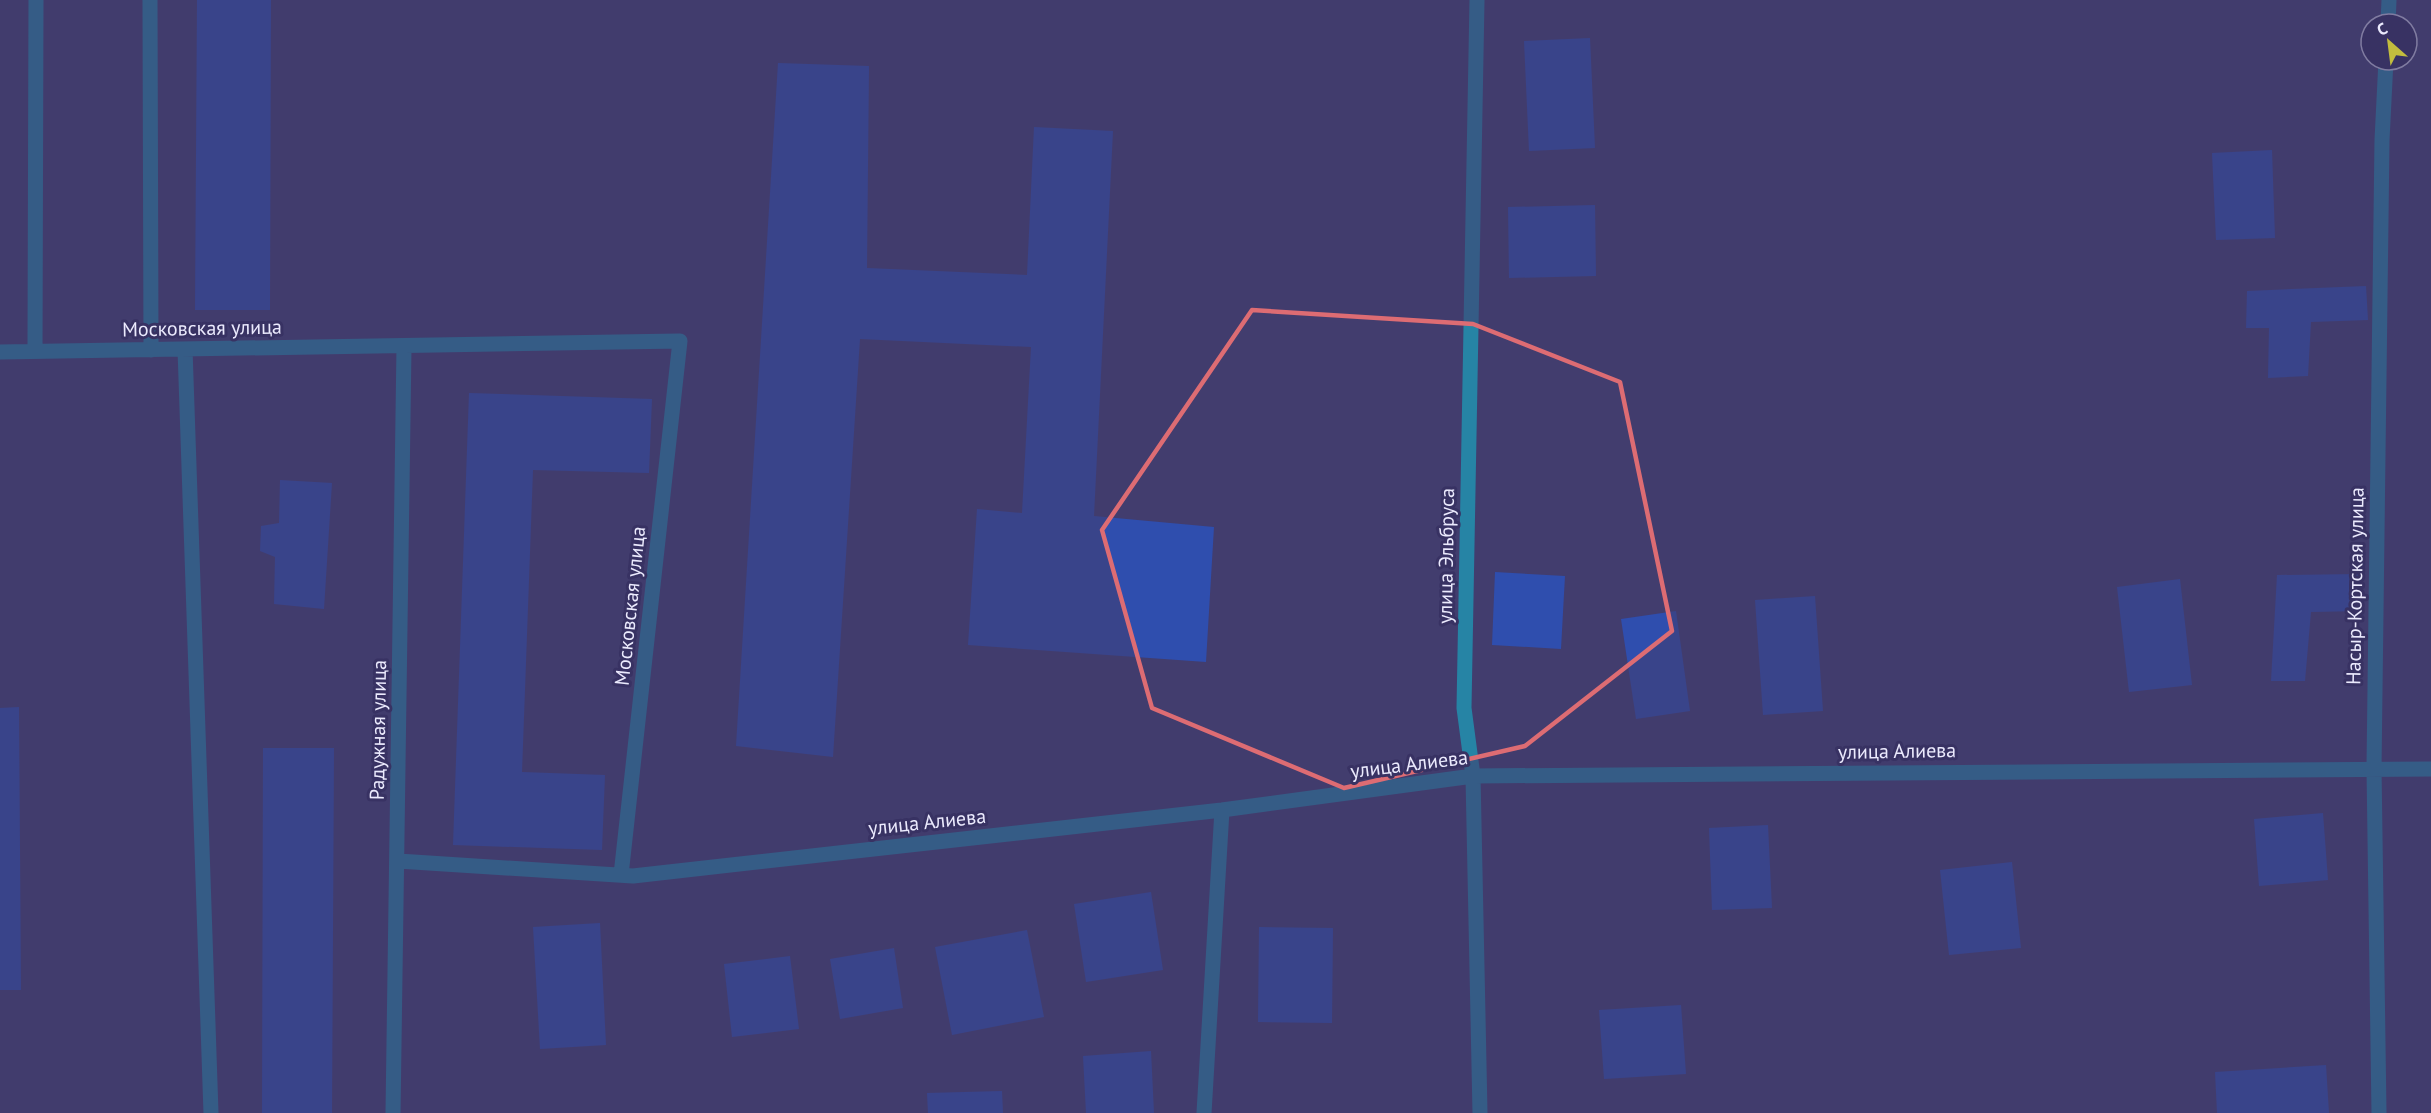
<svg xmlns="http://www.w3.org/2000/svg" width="2431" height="1113" font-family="'PT Sans',sans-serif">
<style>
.building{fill:#2f4eae}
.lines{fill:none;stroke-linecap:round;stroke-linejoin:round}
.minor{stroke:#2684a5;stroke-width:15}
.marked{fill:none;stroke:#dd6c73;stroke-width:4.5;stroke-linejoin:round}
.labels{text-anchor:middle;stroke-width:6;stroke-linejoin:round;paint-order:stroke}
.street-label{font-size:20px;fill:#ebeafd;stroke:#383263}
</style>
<rect width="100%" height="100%" fill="#423d6e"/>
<!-- building -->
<path class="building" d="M197,0H271L270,310H195Z
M1590,38L1595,148L1529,151L1524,41Z
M778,63L869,66L867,268L1027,275L1034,127L1113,131L1094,516L1214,527L1206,662L968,645L977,509L1022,513L1031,347L860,339L833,757L736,746Z
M2272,150L2275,238L2216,240L2212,153Z
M1595,205L1596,276L1509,278L1508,207Z
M2366,286L2368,320L2311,322L2308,376L2268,378L2269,328H2246L2247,291Z
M469,393L652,399L649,473L533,470L522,772L605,775L602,850L453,845Z
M280,480L332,483L324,609L274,604L275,557L260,551L261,526L279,523Z
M1495,572L1565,576L1561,649L1492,645Z
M2361,574L2362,611L2311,612L2305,681H2271L2277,575Z
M2180,579L2192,685L2129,692L2117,587Z
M1815,596L1823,711L1763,715L1755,600Z
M1676,611L1690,711L1636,719L1621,619Z
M19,707L21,990H0V708Z
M263,748H334L332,1113H262Z
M2323,813L2328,880L2259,886L2254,819Z
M1768,825L1772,908L1712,910L1709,828Z
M2012,862L2021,948L1949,955L1940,870Z
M1151,892L1163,970L1086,982L1074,904Z
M600,923L606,1045L540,1049L533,927Z
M1259,927L1333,928L1332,1023L1258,1022Z
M1027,930L1044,1017L952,1035L935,947Z
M894,948L903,1008L840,1019L830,959Z
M790,956L799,1029L732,1037L724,964Z
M1681,1005L1686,1074L1604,1079L1599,1010Z
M1151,1051L1154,1113H1086L1083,1056Z
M2326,1065L2329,1113H2217L2215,1072Z
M1002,1091L1003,1113H928L927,1093Z"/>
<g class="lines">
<!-- minor -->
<path class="minor" d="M150,0L151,350
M1477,0L1464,708L1473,776L1480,1113
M2388,24L2389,0
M185,349L211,1113
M35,351L36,0
M0,352L680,341L621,875
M398,861L633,876L1222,810L1473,776L2431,769
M393,1113L404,347
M1204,1113L1222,810
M2379,1113L2374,768L2382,140L2386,60"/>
</g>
<!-- marked area -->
<path d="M0 0H2431V1113H0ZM1252,310L1473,324L1620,382L1672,631L1525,746L1344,788L1152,708L1102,530Z" fill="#423d6e" fill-opacity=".55" fill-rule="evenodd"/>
<path class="marked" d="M1252,310L1473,324L1620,382L1672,631L1525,746L1344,788L1152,708L1102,530Z"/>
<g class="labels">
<!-- street labels -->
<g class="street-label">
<text transform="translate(202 328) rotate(-1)" y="7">Московская улица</text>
<text transform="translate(1446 556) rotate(-89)" y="7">улица Эльбруса</text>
<text transform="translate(2355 586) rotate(-89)" y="7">Насыр-Кортская улица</text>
<text transform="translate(630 606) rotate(-84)" y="7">Московская улица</text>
<text transform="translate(378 730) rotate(-89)" y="7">Радужная улица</text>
<text transform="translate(1897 751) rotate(-1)" y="7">улица Алиева</text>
<text transform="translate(1409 764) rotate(-7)" y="7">улица Алиева</text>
<text transform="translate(927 822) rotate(-6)" y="7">улица Алиева</text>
</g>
</g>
<!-- north arrow -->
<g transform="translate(2389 42) rotate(332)"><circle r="28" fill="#383263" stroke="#807ca1" stroke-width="1.5"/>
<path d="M0-4.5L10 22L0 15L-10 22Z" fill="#c3bd3e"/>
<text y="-9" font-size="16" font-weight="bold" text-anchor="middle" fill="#ebeafd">С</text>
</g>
</svg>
